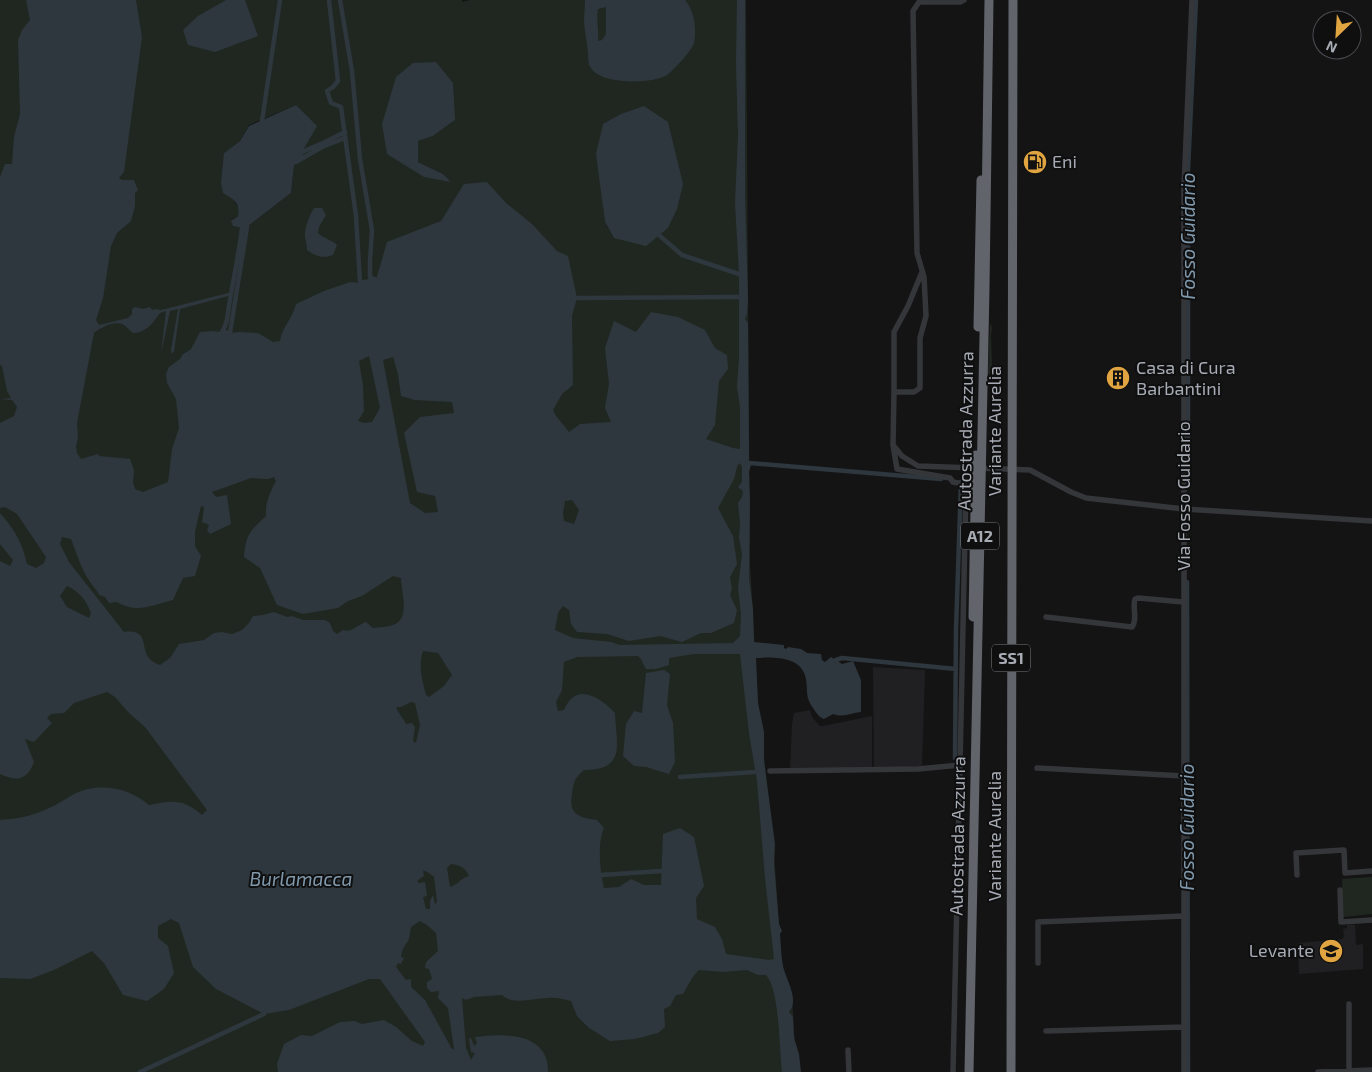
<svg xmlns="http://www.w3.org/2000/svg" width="1372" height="1072" font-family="'Exo 2',sans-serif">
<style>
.built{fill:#202022}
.green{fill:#202721;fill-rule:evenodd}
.water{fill:#2e373d;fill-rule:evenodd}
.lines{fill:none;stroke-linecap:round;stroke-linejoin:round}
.canal{stroke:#2e373d;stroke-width:4.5}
.minor{stroke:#35363a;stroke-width:5.5}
.highway{stroke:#61646a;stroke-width:9}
.labels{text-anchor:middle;stroke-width:4;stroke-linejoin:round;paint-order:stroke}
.shield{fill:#0f0f10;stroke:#797c83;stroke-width:1}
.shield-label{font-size:16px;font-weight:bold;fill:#a7abb4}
.poi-label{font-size:18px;fill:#a7abb4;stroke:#0f0f10;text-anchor:start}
.street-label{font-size:18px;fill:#a7abb4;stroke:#0f0f10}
.water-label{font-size:19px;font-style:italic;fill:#8099ac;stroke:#0f0f10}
</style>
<rect width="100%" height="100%" fill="#141415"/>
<!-- built -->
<path class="built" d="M873,667L925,670L922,765L917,768L874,769Z
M810,710L812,717L820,726H823L872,716V769L790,770L792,724L794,713Z
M1347,925H1355L1356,945L1363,944V969L1299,974L1298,943L1342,939L1344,937L1343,929L1347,928Z"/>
<!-- green -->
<path class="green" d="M0,0H462V2L470,0H746L750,563L758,703L773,838L782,970L792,995L794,1034L800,1072H0ZM296,105L316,126L294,166L291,193L247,227L242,228L233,226V219L238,216L239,208L232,198L224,153L240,141L249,125ZM455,120L433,136L418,141V162L443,174L450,182L387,154ZM601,186L614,238L605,222Z
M990,322L992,328L991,336L992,365L990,375L988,373Z
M1372,877V914L1343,917L1342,879Z"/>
<!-- water -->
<path class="water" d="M26,0H136L142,37L124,172L119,178L122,180H134L138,190L135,193V206L131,221L117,233L111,246L103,298L96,320L99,325L128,318L132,314V309L135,307L143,309L150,307L152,310L156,309L161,310L232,292V295L180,309L174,351L172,354L171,350L178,309L170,311L161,354L166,311L160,313C153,323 146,333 133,333C130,331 127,327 124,325C116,320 101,327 94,333L77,423L78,438L76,446L77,453L81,459L98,454L99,456L130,459L134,470L133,483L135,489L143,492L168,482L172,449L179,428L176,399L167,383L166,374L169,367L180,359L182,355L191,349L200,332L212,331L230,333L239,332L258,333L273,342L280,341C282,327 293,318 296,304L324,291L350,282L360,283L376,280L387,242L441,221L464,184L487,182L506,203L532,224L557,251L568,256L577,298L572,316L573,385L562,394L553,410L556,416L569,432L580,424L611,422L605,408L609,384L605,348L614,321L636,332L651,312L678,317L705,330L715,348L727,355L728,369L719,381L715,425L706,439L733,448L740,449V407L737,387L739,358V274L735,203L738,136L736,64L737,0H745V194L748,300L747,314L745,319L748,323L749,461L751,465L749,472L750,502L749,579L753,609L754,642L784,645V648L786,649L788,647L801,649L807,653L821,654L822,660L825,662L831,657L842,664L853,661L861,680V712C851,713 843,718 833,714L824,719C819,717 817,714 813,708C805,696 808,693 806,679C802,656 773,657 756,658L758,703L764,732V761L775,844L774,864L779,924L782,931L780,934C781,945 781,956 783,966C786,980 800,1000 789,1012L793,1017L794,1038L799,1054L801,1072H782C779,1049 780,990 766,975H758L747,970L723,972L699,970C692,976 688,986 683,994L676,995L670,1006L664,1009L665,1027L658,1033L635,1039L610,1041L589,1028L577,1016L571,1001C563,999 555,997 547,998C532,998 514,1006 502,995L474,997L466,1000L462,998L466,1048L471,1060L475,1053L471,1052L469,1039L471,1038L474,1046L477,1043L475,1037C503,1033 549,1032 548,1072H278L277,1064L284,1044L301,1035L312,1036L340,1022L355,1021L362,1024L384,1020L396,1027L412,1041L423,1046L425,1042L380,979H369L289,1010L264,1014L216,989L193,967L179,923L171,919L158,926V938L168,946L174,973L164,989L147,1001L123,995L104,963L92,951L54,970L30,979L0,978V820C14,819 29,817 42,811C54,807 65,799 76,793C101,782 129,788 149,805C172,800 184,799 202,815L207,810L145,727L128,712L115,697L107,692L74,703L64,713L51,714L47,718L52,723L34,742L25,739L34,762C27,780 18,782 0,774V561L10,566L13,560L0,544V513C15,530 22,542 27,564L36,568L44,563L46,557L17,514L5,507L0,508V423L14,416L17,407L12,400L0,399L11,398L7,391L2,366L0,365V177L5,164H12L14,137L20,114L18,40L22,30L30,20ZM369,356L380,408L372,422L364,423L358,421L364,411L363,386L359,361ZM393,357L398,374L401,396L415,400L452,402L454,413L420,417L404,433L417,492L435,496L438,512L425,513L410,503L383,360ZM739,463L742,466V482L738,487L743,491L742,497L738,503L740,523L739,538L742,554L738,588L741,614L740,636L733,643L620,645L611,642L573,638L555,630L558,613L563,606L569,610L571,624L577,632L607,634L629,641L660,636L682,642L701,633H711L734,623L737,610L730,595L732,589L730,577L737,564L733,536L718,508L734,479L737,467ZM274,477L276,481C270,493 265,502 266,516C250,531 246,534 244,557L260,568L277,605L303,614L338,608L348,601L362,596L393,576L401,578C401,592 411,619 393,625C387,627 380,627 373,628L366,622C357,625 352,633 343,630L337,634L333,631L330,623L325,620H303L292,616L287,617L274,612L263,615L253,616L249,623L242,630L232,634L222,632L214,633L204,640L179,644L170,658L160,665C133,657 156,628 124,632L69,562L60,544L62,537L71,539C77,554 81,569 90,582C93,587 97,589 99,595L105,597L109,603L117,602C137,614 152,605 173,600L183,578L195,576L201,556L195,546V532L201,506L204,507L202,522L209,525L207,530L210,534L231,524L227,495L216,497L212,492L251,478L268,479ZM572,500L579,510L574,524L564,521L563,513L565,501ZM67,586C80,592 86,600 91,613L89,618L67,607L60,596ZM423,651L438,653L452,675L444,686L429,697L426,695C422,679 418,666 423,651ZM694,654H740L749,733L757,781L765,878L774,959L769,960L726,954L722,939L715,927L697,919L696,898L704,886L694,837L680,828L663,834L661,885H644L631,879L619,887L604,888C600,872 597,843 604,828L597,820C580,818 568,815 572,794C574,781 574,779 584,770C627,770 616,744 615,713C600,697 576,681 564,710L558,711L556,702L562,690L564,662L577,657L638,656L641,659L646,669H656L669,665V658ZM411,702L415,703L420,725L416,743L413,741L415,727L412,723L406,724C403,717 399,715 396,707H401ZM451,864C460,865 466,868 469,876C459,879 458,885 450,887L447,868ZM423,870L429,873L434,877L437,902L435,904L433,895L430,901V909H426L423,897L427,896L425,882L419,883L417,881L424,876ZM420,921L427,925L436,933L438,951L426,962L425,968L429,969L432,979L427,982V988L431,992L439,991L438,998L448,1008L454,1049H452L425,1000L411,987V979L406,980L396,967L398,963L401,964L404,958L401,957C402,949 404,947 408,941C410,937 410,931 411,927Z
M226,0H245L258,36L215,52L188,45L183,30L198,16Z
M585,0H685C694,10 697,29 694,43C692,50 673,71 667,75C653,84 601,85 591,68C588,64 588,58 588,53C587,43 585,33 584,23C584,15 585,8 585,0ZM606,7V34L602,40L598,41C599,30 596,20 598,9Z
M436,62L453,83L455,120L433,136L418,141V162L443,174L451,182L424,177L387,154L382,124L396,77L413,63Z
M296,105L317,126L294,166L291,193L247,227L242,228L233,226L231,221L238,216C240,202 234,200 223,193L221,183L224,153L240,141L249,126Z
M644,106L668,122L683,184L677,209L668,228L646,246L614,238L605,222L596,154L603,124L621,114Z
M314,208H322L326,215L319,227L318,233C324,239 331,239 337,245L333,255C322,259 316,256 307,250C307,244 306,242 305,237C304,229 310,214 314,208Z
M664,670L670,674L667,705L673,723L675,762L669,774L646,767L634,766L623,756L626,724L634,711L642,713L646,673Z"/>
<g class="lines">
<!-- canal -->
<path class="canal" d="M329,0L338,81L333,87L327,91L331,103L341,107L356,216L360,283L376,280L370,277V261L372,230L360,159L352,71L340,0
M262,121L280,0
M345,132L325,142L302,152L296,162L322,147L345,138
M247,227L230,333L222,332C228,323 227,317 229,306C233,280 239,254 242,228Z
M660,236L682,255L739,274
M577,298L738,297
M750,463L941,479
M1188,472V170L1196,0
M1187,582L1188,1072
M836,660L842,658L956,669
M955,758L956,630L961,482
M680,777L755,772
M601,875L661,871
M140,1072L264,1014"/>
<!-- minor -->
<path class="minor" d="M894,392V332L908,306L922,272
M893,445L902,456L918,466L1030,470L1071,492L1086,498L1184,509L1372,521
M1046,617L1132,627C1138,619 1132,608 1135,599L1138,598L1183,602
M960,765L966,487L964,484L953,482L950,478L897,469L893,445L894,392H914L920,388V338L926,316L924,277L917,253L913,11L919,2H960L964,0
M1037,768L1184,776
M770,771L918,769L960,765L953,1072
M1297,875L1296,853L1344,850L1345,873L1372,871
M1340,890L1341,922L1372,920
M1038,963V922L1184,916
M1349,1004V1071
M1046,1031L1184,1027
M848,1050L849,1072
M1184,1072V187L1192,0
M1318,1072L1372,1070"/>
<!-- highway -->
<path class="highway" d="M978,327L981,180
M973,617L976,455
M969,1072L985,288L989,0
M1011,1072L1013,0"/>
</g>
<!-- icons -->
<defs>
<g id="fuel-disc" transform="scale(1.25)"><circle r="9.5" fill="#e0a540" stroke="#0f0f10"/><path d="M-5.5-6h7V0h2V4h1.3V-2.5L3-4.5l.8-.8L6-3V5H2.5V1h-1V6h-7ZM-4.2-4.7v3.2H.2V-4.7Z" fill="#111"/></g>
<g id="building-disc" transform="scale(1.25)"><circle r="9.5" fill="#e0a540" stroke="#0f0f10"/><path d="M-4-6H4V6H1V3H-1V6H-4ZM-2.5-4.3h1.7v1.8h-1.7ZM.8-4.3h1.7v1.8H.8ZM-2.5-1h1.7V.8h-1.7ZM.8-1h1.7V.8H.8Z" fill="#111"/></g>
<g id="school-disc" transform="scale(1.25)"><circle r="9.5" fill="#e0a540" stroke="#0f0f10"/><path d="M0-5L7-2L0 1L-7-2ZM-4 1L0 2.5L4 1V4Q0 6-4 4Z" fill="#111"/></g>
</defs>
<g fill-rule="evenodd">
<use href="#fuel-disc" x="1035" y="162"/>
<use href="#building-disc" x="1118" y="378"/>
<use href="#school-disc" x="1331" y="951"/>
</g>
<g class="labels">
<!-- shield labels -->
<g class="shield">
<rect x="961" y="522.5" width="38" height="27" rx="4"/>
<rect x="992" y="644.5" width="38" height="27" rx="4"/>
</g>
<g class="shield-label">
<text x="980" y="542">A12</text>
<text x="1011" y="664">SS1</text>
</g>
<!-- poi labels -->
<g class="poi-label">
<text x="1052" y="168">Eni</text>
<text x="1136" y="374">Casa di Cura<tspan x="1136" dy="21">Barbantini</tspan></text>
<text x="1314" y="957" text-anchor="end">Levante</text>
</g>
<!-- street labels -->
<g class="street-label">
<text transform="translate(966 431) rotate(-89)" y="6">Autostrada Azzurra</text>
<text transform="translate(995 431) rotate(-90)" y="6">Variante Aurelia</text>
<text transform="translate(1184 496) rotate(-90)" y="6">Via Fosso Guidario</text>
<text transform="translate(958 836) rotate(-89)" y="6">Autostrada Azzurra</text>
<text transform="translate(995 836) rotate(-90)" y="6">Variante Aurelia</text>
</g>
<!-- water labels -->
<g class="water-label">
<text transform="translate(1188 236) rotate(-90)" y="7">Fosso Guidario</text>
<text transform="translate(1187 827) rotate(-90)" y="7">Fosso Guidario</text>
<text x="301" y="886">Burlamacca</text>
</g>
</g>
<!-- north arrow -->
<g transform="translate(1337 35) rotate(205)"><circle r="24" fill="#0f0f10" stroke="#4c4d52"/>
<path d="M0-4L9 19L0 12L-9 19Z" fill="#e0a540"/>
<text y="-8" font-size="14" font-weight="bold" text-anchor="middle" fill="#a7abb4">N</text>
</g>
</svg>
